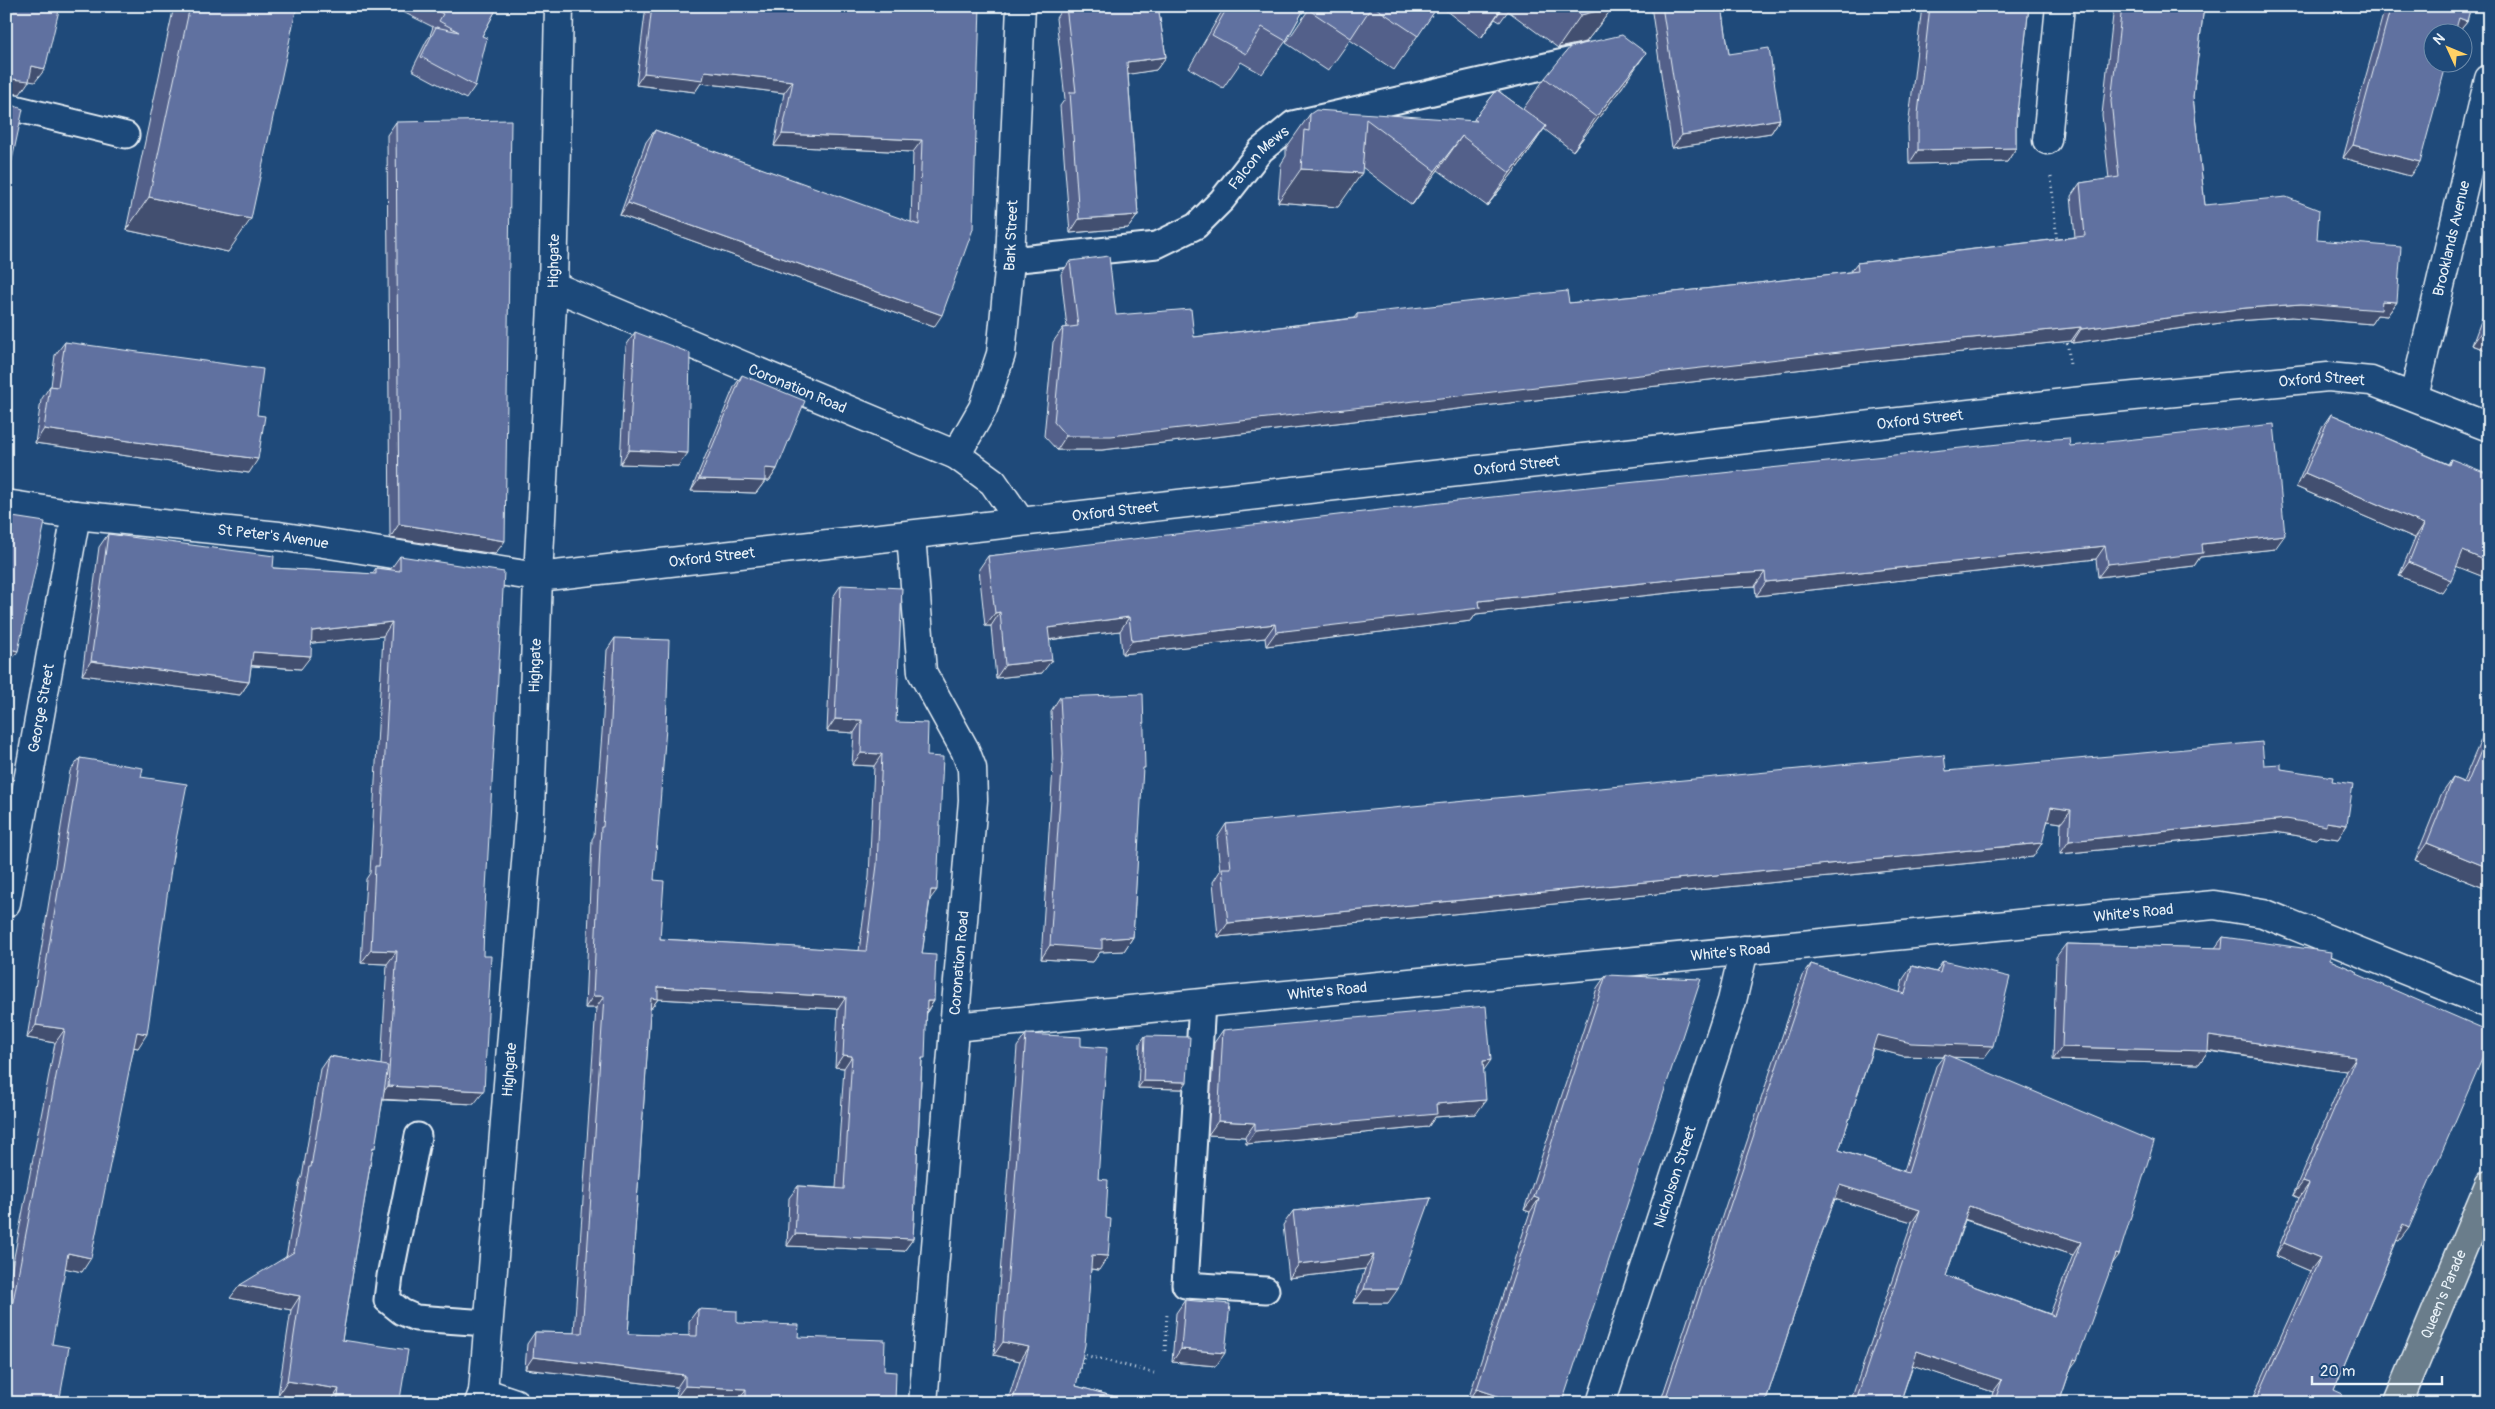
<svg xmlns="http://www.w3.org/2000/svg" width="2495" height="1409" font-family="Pangolin,sans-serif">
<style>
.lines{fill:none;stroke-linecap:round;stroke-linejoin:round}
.lane-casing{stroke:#e8f1f8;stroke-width:29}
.street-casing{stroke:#e8f1f8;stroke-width:31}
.secondary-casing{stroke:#e8f1f8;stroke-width:31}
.primary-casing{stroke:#e8f1f8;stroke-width:31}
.path{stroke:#e8f1f8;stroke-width:3;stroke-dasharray:1 4;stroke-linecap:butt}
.lane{stroke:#1f4a7a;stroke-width:25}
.street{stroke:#1f4a7a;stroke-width:28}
.secondary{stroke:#1f4a7a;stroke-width:28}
.primary{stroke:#6b7d8b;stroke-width:28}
.wall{fill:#53618a;stroke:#e8f1f8;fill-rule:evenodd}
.shaded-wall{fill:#434f70;stroke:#e8f1f8}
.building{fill:#6071a0;stroke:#e8f1f8;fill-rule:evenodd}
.labels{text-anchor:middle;stroke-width:4.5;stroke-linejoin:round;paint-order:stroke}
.street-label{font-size:15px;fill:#e8f1f8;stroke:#1f4a7a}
</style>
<rect width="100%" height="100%" fill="#1f4a7a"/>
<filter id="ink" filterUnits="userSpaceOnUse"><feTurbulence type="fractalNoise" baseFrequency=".02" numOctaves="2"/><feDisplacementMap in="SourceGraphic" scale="10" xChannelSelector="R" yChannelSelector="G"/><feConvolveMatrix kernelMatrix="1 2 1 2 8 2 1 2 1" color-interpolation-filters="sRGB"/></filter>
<g filter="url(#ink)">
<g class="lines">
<!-- lane casing -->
<g class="lane-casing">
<g id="lane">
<path d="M6,106L126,135"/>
<path id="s1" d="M1010,260L1157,245L1196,226L1222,200L1261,150L1293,124L1590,56"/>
<path d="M1202,1003L1185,1285L1266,1290"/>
<path d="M418,1136L390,1276L387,1300L402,1312L416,1318L487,1323"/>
</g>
</g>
<!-- street casing -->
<g class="street-casing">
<g id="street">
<path d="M2047,140L2060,6"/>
<path id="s2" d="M553,286L956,455L993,482L1020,521"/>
<path id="s3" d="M2414,396L2489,79"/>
<path id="s4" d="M956,455L983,408L1001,354L1010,260L1021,6"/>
<path d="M911,535L922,672L965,750L972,768L973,800L923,1403"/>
<path id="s5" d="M6,903L76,515"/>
<path id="s6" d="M954,1027L2214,905L2263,913L2489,1004"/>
<path d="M483,1392L515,1403"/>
<path id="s7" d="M479,1403L483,1392L530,813L538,577L553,286L559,6"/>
<path id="s8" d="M1601,1403L1732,1001L1744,950"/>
</g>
</g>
<!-- secondary casing -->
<g class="secondary-casing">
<g id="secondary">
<path id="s9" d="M6,504L76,515L279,536L538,577L2073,402L2328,377L2371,381L2489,427"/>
</g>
</g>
<!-- primary casing -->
<g class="primary-casing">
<g id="primary">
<path id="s10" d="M2398,1403L2489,1185"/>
</g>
</g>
<!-- path -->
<path class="path" d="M2051,177L2057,243
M2067,338L2070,365
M1165,1351L1167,1314
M1077,1378L1085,1355L1154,1373"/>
<!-- lane -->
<use href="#lane" class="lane"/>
<!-- street -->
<use href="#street" class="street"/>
<!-- secondary -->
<use href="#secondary" class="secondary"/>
<!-- primary -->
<use href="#primary" class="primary"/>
</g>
<!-- wall -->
<path class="wall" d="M174,6H297L228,252L126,230Z
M391,6H498L482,36L475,86L466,99L412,70L427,40L431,35H430L433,27Z
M646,6H980L934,327L620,215L646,142L655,130L911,223L913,152L774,146L784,93L701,83L695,92L636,85Z
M1064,6H1158L1166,57L1156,70L1128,74L1138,215L1128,228L1070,233L1060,106L1065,99L1056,18Z
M1225,6H1306L1286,41L1262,74L1241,62L1223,88L1189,68Z
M1311,6H1438L1394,70L1350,40L1328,71L1286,43Z
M1440,6H1614L1586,42L1558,48L1508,11L1500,22L1495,19L1481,38Z
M1651,6H1722L1729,54L1780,119L1771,133L1672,148Z
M1922,6H2029L2016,122V148L2007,162L1909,164L1908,128Z
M2114,6H2204L2193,97L2205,205L2317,240L2397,302L2387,316L2377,315L2371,324L2292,317L2236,321L2072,343L2071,341L1874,361L1102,450H1057L1044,436L1053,342L1063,328H1067L1061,274L1070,261L1116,315L1194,337L1354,318L1357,314L1569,303L1741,285L1850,272L1857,263L2075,237L2071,196L2080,183L2109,179L2102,115Z
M2367,6H2471L2467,21L2458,32H2432L2410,176L2343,158L2384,11Z
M1545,78L1623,86L1573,151L1544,129L1523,160L1487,206L1438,170L1412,205L1362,167L1338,207L1278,202L1281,164L1286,156V148L1310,114L1473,121L1497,90L1523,109Z
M396,122L495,554L390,538L387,135Z
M2489,300V351L2472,345Z
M635,332L678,466L620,464L626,346Z
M65,342L257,415L249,473L35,443L41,400L50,386H51L55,355Z
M742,375L777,469L769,481H765L756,493L691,491L734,387Z
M2331,414L2448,464L2451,459L2489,579L2457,566L2442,593L2399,576L2415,538L2296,487L2322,427Z
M2070,446L2275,549L2200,557L2194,566L2098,577L2096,559L1756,596L1755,586L1706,589L1476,614L1471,621L1266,646L1265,638L1122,654L1120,631L1049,640L1042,673L996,678L991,626H985L979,569L988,556Z
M108,534L273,568L372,574L376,568L390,570L400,556L474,1104L383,1100L372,1153L342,1340L397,1403H329L278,1395L291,1310L230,1298L286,1257L300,1180L302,1177L320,1069L329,1056L381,1065L387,964L361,963L366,879L370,873L383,636L312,643L301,669L251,666L249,682L240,695L82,675L99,547Z
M841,585L896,722L927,756L930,900L922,954L934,1001L927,1012L922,1062L913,1239L904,1251L787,1246L789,1198L798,1186L836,1188L844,1068L835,1067L838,1009L658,999L650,1010L628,1334L689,1336V1321L698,1309L737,1323L798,1337L884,1371L895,1403H738V1401L676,1398L677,1387L525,1369L527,1344L535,1332L574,1333L596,1008H585L592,839L594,836L602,733L607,650L615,638L654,880L660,939L859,951L869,877L874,766L852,765L854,733L827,731L833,597Z
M1060,697L1142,772L1133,937L1124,951L1100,952L1093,962L1041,959L1053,767L1051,711Z
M2489,721V890L2415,860L2441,795L2453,778L2463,782Z
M80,758L141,777L173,855L138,1048L134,1047L82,1272L65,1268L6,1403V1299L55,1043L27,1038L70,771Z
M2264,765L2332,781L2347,825L2338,839L2319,836L2316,839L2276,832L2060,854L2061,823L2048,821L2033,857L1218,937L1213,882L1220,871L1217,838L1226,824L1946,771Z
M2223,937L2330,960L2357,974L2399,1241L2397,1240L2334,1390L2339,1403H2251L2310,1271L2275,1256L2299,1198L2293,1195L2346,1071L2208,1051L2199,1064L2053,1060L2056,957L2066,944L2215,948Z
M1943,961L1984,1058L1953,1057L2112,1264L2071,1368L2059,1403H1990L1993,1392L1913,1365L1900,1403H1850L1912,1222L1835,1199L1815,1251L1765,1403H1660L1802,976L1811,964L1900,993L1903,979L1912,966L1936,972ZM1873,1048L1903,1056L1943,1057L1936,1066L1904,1171L1839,1150ZM1965,1220L2073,1255L2050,1314L1946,1276Z
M1606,975L1562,1403H1467L1530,1212L1524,1210L1597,988Z
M1223,1030L1483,1071L1476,1114L1435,1117L1428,1127L1246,1144L1245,1137L1208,1135L1214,1043Z
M1026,1034L1081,1046L1098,1179L1099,1270L1091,1269L1076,1386L1137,1403H1007L1020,1361L994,1355L1017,1047Z
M1145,1036L1182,1089L1138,1088L1140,1043Z
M1431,1198L1388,1303H1354L1365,1269L1289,1278L1283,1225L1293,1211Z
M1185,1300L1216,1366L1172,1362L1176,1313Z"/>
<!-- shaded-wall -->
<path class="shaded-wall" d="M1503,6H1504L1481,38Z
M1611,6H1614L1586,42L1558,48L1581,15Z
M2367,6H2388L2384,11Z
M2459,18L2467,21L2458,32H2452Z
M1646,53L1623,86L1573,151L1596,117Z
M1166,57L1156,70L1118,76L1127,62Z
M32,66L45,69L35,82L29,81L20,94L6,93V82Z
M705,71L793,81L784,93L701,83L695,92L636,85L644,73Z
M1780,119L1771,133L1672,148L1682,135Z
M1546,126L1523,160L1487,206L1510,173Z
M782,134L922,140L913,152L774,146Z
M1462,136L1438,170L1412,205L1435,171Z
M2353,145L2420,162L2410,176L2343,158Z
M2016,148L2007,162L1909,164L1918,150Z
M1301,169L1362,173L1338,207L1278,202Z
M149,197L251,219L228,252L126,230Z
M628,203L942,315L934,327L620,215Z
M1138,215L1128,228L1070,233L1079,219Z
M2382,301L2397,302L2387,316L2377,315L2371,324L2292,317L2236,321L2072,343L2081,329L2246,308L2301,304Z
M2081,327L2071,341L1874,361L1102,450H1057L1066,436L1883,347Z
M2482,331L2489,334V351L2472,345Z
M44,429L258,459L249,473L35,443Z
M629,450L688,453L678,466L620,464Z
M765,468L777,469L769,481L757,480Z
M2305,473L2424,524L2415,538L2296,487Z
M699,479L765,481L756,493L691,491Z
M399,524L505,541L495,554L390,538Z
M2285,535L2275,549L2200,557L2194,566L2098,577L2108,564L2202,544Z
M2105,546L2096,559L1756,596L1766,582Z
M2463,551L2489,562V579L2453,565Z
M2409,562L2451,580L2442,593L2399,576Z
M1765,572L1755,586L1706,589L1476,614L1471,621L1266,646L1276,632L1479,601L1715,575Z
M1000,612L991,626H985L995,613Z
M1129,617L1120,631L1038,641L1048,628Z
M392,622L383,636L303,644L312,631Z
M1275,624L1265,638L1122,654L1132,641Z
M6,648L18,651L6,668Z
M253,652L311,656L301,669L244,665Z
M1052,660L1042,673L996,678L1005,665Z
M91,661L249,682L240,695L82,675Z
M835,719L862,720L854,733L827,731Z
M861,753L882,754L874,766L852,765Z
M2051,807L2071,810L2061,823L2042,820Z
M2286,819L2326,822L2347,825L2338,839L2319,836L2316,839L2276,832L2060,854L2069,841Z
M2042,843L2033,857L1218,937L1228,923Z
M2427,843L2489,868V890L2415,860Z
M931,890H937L928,902Z
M1133,937L1124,951L1100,952L1093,962L1041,959L1050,945L1102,939Z
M371,950L397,951L387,964L361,963Z
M658,987L846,997L838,1009L658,999L649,1011L642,1010Z
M593,996H604L596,1008H585Z
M927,1001H934L925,1013Z
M36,1025L65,1029L55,1043L27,1038Z
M137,1032L147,1034L138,1048L127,1046Z
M1877,1035L1993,1046L1984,1058L1944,1057L1945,1054L1943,1057L1903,1056L1868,1047Z
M2209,1036L2356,1057L2346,1071L2199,1049Z
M2062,1047L2208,1051L2199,1064L2053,1060Z
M843,1055L852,1056L844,1068L835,1067Z
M1491,1060L1481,1074L1483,1061Z
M1143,1081L1187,1082L1182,1089L1138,1088Z
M388,1086L484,1091L474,1104L378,1099Z
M1486,1100L1476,1114L1435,1117L1428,1127L1246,1144L1255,1131L1436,1104Z
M1218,1121L1255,1123L1245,1137L1208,1135Z
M2303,1182L2309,1184L2299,1198L2293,1195Z
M1840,1185L1920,1210L1912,1222L1831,1198Z
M1534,1197L1539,1199L1530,1212L1524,1210Z
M1969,1206L2081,1242L2073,1255L1961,1218Z
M2403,1225L2409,1228L2399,1241L2393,1239Z
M795,1234L913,1239L904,1251L787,1246Z
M2284,1243L2320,1258L2310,1271L2275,1256Z
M68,1253L91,1258L82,1272L59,1267Z
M2116,1254L2119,1255L2110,1267Z
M1092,1255L1108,1256L1099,1270L1083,1268Z
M1374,1255L1365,1269L1289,1278L1299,1264Z
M240,1285L300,1296L291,1310L230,1298Z
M1364,1289H1398L1388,1303H1354Z
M1003,1342L1029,1347L1020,1361L994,1355Z
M1181,1349L1225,1353L1216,1366L1172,1362Z
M1917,1351L2002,1380L1993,1392L1909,1364Z
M533,1357L685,1375L677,1387L525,1369Z
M2074,1359L2077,1360L2068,1372Z
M287,1381L339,1389L330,1403L278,1395Z
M685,1386L746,1389L738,1401L676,1398Z
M1477,1389L1516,1402L1515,1403H1467Z
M395,1398L400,1399L397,1403H392Z
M746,1400L823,1403H745Z"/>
<!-- building -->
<path class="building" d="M6,6H60L45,69L32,66L29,81L12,79L6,82Z
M190,6H297L251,219L149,197Z
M428,6H498L482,36L487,38L475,86L421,57L436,27L459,32L439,21L443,14Z
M652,6H980L973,229L942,315L628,203L655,130L919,225L922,140L782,134L793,81L705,71L703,80L644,73Z
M1066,6H1158L1166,57L1127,62L1138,215L1079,219L1070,92H1076Z
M1228,6H1306L1286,41L1262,27L1246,54L1212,35Z
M1312,6H1372L1351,38L1309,10Z
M1373,6H1438L1418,36Z
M1570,6H1611L1610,8L1581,15Z
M1662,6H1722L1729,54L1769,48L1780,119L1682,135Z
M1930,6H2029L2016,122V148L1918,150V114Z
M2122,6H2204L2193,97L2205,205L2286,197L2319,210L2317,240L2401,247L2397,302L2382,301L2381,310L2301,304L2246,308L2081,329V327L1883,347L1111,436H1066L1054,422L1063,328L1078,326L1070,261L1109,256L1116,315L1191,309L1194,337L1357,318V314L1385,311L1567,291L1569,303L1741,285L1858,271L1857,263L2085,236L2080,183L2119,177L2111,101Z
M2391,6H2471L2467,21L2459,18L2455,32H2432V62H2447L2420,162L2353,145Z
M1622,35L1646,53L1596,117L1545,78L1570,47Z
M1497,90L1546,126L1510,173L1462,136L1435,171L1366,119L1362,173L1301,169L1304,130L1309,131L1310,114L1316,110L1477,121L1474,119Z
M6,103L23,109L6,188Z
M511,120L505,541L399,524L396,122Z
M2489,312V334L2482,331Z
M635,332L690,353L688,453L629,450Z
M65,342L263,369L257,415L265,416L258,459L44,429L50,386L58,387Z
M742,375L805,401L777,469L765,468V481L699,479Z
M2331,414L2449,465L2451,459L2489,474V562L2463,551L2451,580L2409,562L2424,524L2305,473Z
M2274,424L2285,535L2202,544L2203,553L2108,564L2105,546L1766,582L1765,572L1715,575L1479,601L1480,608L1276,632L1275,624L1132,641L1129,617L1048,628L1052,660L1005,665L1000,612L995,613L988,556L1483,498L2028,441L2069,438L2070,446Z
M6,516L45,522L18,651L6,648Z
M108,534L274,556L273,568L376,574V568L400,571V556L504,572L484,924L483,956H491L484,1091L388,1086L397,951L371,950L375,866H379L392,622L312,631L311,656L253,652L249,682L91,661Z
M841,585L902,588L896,722L928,723L927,756L943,757L937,890H931L922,954L936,955L934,1001H927L925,1058H922L913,1239L795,1234L798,1186L844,1189L852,1056L843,1055L846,997L658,987V999L651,998L628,1334L697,1336L698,1309L737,1311V1323L799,1325L798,1337L885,1340L884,1371L896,1372L895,1403H823L746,1400V1389L685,1386V1375L533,1357L535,1332L582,1333L604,996H593L601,827H603L611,721L615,638L669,640L666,728L654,880L664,881L660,939L866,951L877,865L882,754L861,753L862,720L835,719Z
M1143,694L1145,768H1143L1133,937L1102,939V949L1050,945L1063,754L1060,697Z
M2489,732V868L2427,843L2453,778L2467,784Z
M2262,742L2264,765L2281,764V769L2333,777L2332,781L2353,784L2347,825L2326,822V826L2286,819L2069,841L2071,810L2051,807L2042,843L1228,923L1222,868H1231L1226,824L1944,755L1946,771Z
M80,758L143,768L141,777L187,784L173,855L147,1034L137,1032L91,1258L68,1253L52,1344L69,1347L59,1403H6V1338L65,1029L36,1025Z
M2223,937L2331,952L2330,960L2358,972L2357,974L2489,1031V1043L2409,1228L2403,1225L2334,1390L2343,1394L2339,1403H2255L2320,1258L2284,1243L2309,1184L2303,1182L2356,1057L2209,1036L2208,1051L2062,1047L2066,944L2222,948Z
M1943,961L2010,977L1993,1046L1911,1043L1877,1035L1839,1150L1908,1173L1945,1054L2154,1142L2119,1255L2116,1254L2077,1360L2074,1359L2059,1403H1994L2002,1380L1917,1351L1900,1403H1855L1920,1210L1840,1185L1815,1251L1765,1403H1664L1811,964L1905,994L1912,966L1940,973ZM1969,1206L2081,1242L2054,1316L1946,1276Z
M1606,975L1701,979L1562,1403H1515L1516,1402L1477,1389L1539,1199L1534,1197Z
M1486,1006L1491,1060L1483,1061L1486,1100L1436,1104L1437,1114L1255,1131V1123L1218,1121L1223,1030Z
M1026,1034L1081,1037V1046L1107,1048L1098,1179L1108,1180L1106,1218L1111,1219L1108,1256L1092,1255L1085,1345L1076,1386L1137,1403H1012L1029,1347L1003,1342Z
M1145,1036L1190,1037L1187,1082L1143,1081Z
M329,1056L388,1066L375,1148L373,1147L342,1340L408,1350L400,1399L395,1398V1403H337L339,1389L287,1381L300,1296L240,1285L294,1252L309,1167H311Z
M1431,1198L1398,1289H1364L1374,1255L1299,1264L1293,1211Z
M1185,1300L1230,1304L1225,1353L1181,1349Z"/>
</g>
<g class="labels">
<!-- street labels -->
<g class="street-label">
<text dy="5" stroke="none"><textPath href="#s1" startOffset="284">Falcon Mews</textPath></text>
<text dy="5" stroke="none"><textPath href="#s4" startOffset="230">Bark Street</textPath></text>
<text dy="5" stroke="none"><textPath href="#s3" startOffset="162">Brooklands Avenue</textPath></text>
<text dy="5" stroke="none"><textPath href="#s7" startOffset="1145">Highgate</textPath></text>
<text dy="5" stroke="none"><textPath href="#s9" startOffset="2332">Oxford Street</textPath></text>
<text dy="5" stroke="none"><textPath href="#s2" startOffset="265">Coronation Road</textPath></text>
<text dy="5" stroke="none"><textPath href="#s9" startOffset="1928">Oxford Street</textPath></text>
<text dy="5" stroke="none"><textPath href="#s9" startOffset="1522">Oxford Street</textPath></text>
<text dy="5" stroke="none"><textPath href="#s9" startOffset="1118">Oxford Street</textPath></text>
<text dy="5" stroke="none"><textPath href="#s9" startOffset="269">St Peter's Avenue</textPath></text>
<text dy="5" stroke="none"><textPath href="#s9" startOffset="712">Oxford Street</textPath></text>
<text dy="5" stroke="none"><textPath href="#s7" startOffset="740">Highgate</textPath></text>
<text dy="5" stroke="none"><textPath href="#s5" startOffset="198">George Street</textPath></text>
<text dy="5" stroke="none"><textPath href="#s6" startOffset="1185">White's Road</textPath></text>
<text dy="5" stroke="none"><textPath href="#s6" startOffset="780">White's Road</textPath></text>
<text transform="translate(959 963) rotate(-85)" y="5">Coronation Road</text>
<text dy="5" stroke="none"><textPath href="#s6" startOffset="375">White's Road</textPath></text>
<text dy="5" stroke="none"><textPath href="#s7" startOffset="335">Highgate</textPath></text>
<text dy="5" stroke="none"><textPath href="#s8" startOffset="238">Nicholson Street</textPath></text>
<text dy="5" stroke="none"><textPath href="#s10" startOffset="118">Queen's Parade</textPath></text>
</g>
</g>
<!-- margin -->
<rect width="2495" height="1409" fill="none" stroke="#1f4a7a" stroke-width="25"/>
<rect x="12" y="12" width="2470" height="1384" fill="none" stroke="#e8f1f8" stroke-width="2" filter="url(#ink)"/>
<!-- north arrow -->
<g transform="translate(2448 48) rotate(314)"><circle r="24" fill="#1f4a7a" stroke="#6f8dac"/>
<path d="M0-4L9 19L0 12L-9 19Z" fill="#ffd166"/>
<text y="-8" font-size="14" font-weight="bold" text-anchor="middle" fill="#e8f1f8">N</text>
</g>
<!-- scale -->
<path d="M2312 1376v8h130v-8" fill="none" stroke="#e8f1f8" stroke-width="2.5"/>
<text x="2320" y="1376" font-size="15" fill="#e8f1f8" stroke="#1f4a7a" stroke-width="4" paint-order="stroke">20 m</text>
</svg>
